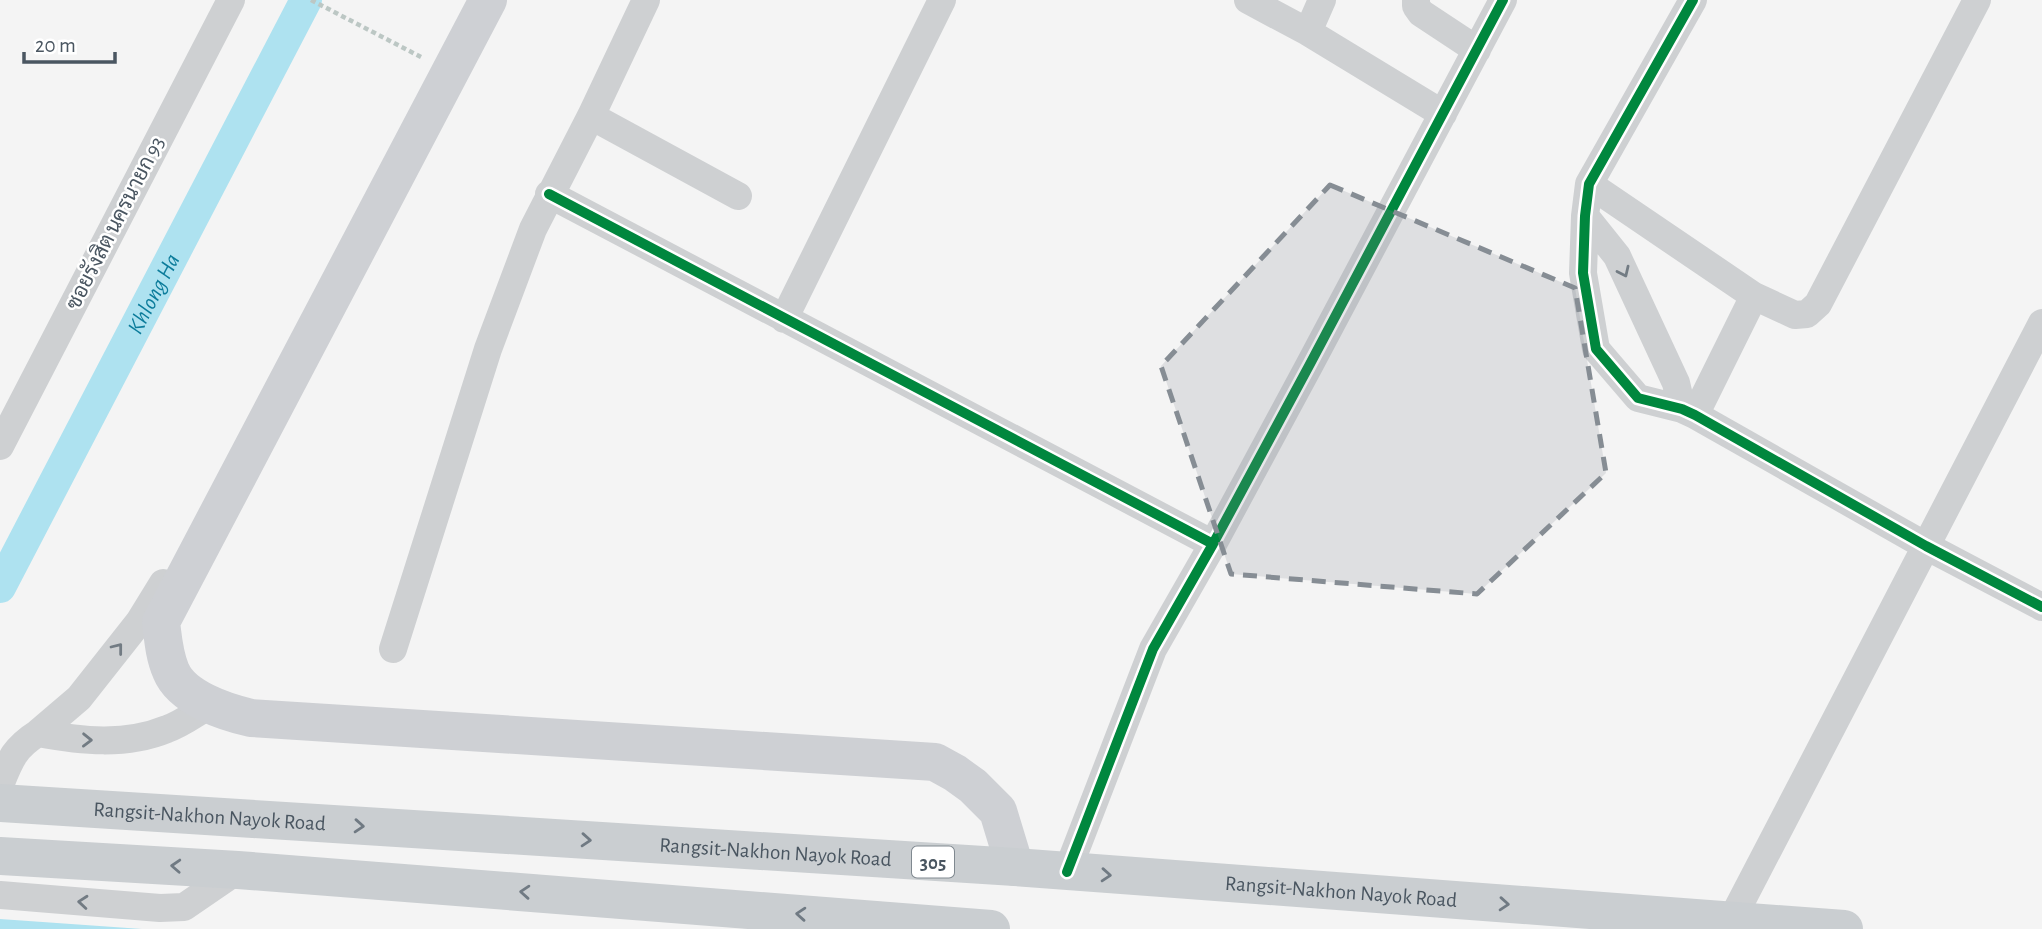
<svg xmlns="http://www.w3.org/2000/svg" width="2042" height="929" font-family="'Alegreya Sans',Sarabun,sans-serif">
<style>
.water{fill:#aee2f0}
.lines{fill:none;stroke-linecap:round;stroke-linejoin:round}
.canal{stroke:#aee2f0;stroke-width:32}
.path{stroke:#bcc7c4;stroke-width:4.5;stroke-dasharray:5 3.5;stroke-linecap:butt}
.minor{stroke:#ced0d2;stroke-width:28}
.secondary{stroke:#ced0d4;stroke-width:38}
.primary{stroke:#caced1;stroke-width:38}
.cycleway-casing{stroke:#fff;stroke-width:15}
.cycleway{stroke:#00873e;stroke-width:10}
.oneway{stroke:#727b83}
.oneway2{stroke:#707a83}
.marked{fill:#868d94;fill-opacity:0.2;stroke:#868d94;stroke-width:5;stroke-dasharray:14 9;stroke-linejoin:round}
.labels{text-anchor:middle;stroke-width:5;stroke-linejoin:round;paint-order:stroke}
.shield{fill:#fff;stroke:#808990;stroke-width:2}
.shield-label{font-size:19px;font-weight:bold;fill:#4a5661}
.street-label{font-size:21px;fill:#4a5661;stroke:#fff}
.water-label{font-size:23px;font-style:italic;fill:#0c7c9b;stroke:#fff}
</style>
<rect width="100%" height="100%" fill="#f4f4f4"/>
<!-- water -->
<path class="water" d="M0,919L142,929H0Z"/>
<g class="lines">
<!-- canal -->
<path class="canal" id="s1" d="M0,587L306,0"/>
<!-- path -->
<path class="path" d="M311,0L421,57"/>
<!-- minor -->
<path class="minor" d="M1248,0L1308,32
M1322,0L1308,32L1443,114
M1416,0V6L1421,13L1477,50
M1693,0L1589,184L1585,216L1583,273L1596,349L1638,398L1682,409L1695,415L1926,546L2042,607
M591,116L738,196
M1589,184L1754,296
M549,194L1213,544
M1585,216L1617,256L1676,383L1682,409
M784,319L942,0
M1695,415L1754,296L1795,315L1807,314L1818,304L1977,0
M0,446L231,0
M393,649L488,349L533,229L591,116L646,0
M38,733L79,698L139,622L163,583
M0,785C10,760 14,748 38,733C81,741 126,746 167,729C182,724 196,713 210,705
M1067,872L1153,649L1213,544L1310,364L1503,0
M0,895L160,908L184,907L238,870
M1731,921L2042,323"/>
<!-- secondary -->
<path class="secondary" d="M488,0L161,622C163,638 164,655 171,671C182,698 225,712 251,718L935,762L955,773L973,786L998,811L1015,867"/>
<!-- primary -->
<g class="primary">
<path id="s2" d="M0,803L1015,867L1844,929"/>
<path d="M0,856L238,870L991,929"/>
</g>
<!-- cycleway casing -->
<g class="cycleway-casing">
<path id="cycleway" d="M1693,0L1589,184L1585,216L1583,273L1596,349L1638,398L1682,409L1695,415L1926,546L2042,607
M549,194L1213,544
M1067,872L1153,649L1213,544L1310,364L1503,0"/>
</g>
<!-- cycleway -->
<use href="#cycleway" class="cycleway"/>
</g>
<!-- one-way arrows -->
<defs><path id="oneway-chevron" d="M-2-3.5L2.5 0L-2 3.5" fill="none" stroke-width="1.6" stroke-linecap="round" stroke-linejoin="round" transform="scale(1.75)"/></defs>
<g class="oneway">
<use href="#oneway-chevron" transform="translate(1624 272) rotate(65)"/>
<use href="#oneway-chevron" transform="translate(118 648) rotate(-52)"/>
<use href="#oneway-chevron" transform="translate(87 740) rotate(1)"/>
<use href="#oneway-chevron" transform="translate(83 902) rotate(-175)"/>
</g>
<g class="oneway2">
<use href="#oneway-chevron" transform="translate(359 826) rotate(4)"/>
<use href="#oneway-chevron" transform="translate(586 840) rotate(4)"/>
<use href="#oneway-chevron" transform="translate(176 866) rotate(-177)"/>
<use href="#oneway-chevron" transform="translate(1106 875) rotate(4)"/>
<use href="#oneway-chevron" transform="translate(525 892) rotate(-176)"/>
<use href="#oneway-chevron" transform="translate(1504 904) rotate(4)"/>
<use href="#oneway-chevron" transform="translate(801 914) rotate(-176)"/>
</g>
<!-- marked area -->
<path class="marked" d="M1330,185L1575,288L1606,473L1477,594L1231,574L1161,366Z"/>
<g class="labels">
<!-- shield labels -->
<rect class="shield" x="912" y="846.5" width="42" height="31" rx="5"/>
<g class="shield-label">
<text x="933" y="869">305</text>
</g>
<!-- street labels -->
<g class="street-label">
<text transform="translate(115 223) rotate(-63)" y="7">ซอยรังสิต นครนายก 93</text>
<text dy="7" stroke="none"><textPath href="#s2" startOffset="210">Rangsit-Nakhon Nayok Road</textPath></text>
<text dy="7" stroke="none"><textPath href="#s2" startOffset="777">Rangsit-Nakhon Nayok Road</textPath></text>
<text dy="7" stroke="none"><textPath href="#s2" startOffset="1344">Rangsit-Nakhon Nayok Road</textPath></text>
</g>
<!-- water labels -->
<g class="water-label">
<text dy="8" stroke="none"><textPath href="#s1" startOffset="331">Khlong Ha</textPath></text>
</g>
</g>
<!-- scale -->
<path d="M24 52v10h91v-10" fill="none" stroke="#4a5661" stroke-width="3.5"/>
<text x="35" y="52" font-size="21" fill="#4a5661" stroke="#ffffff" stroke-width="5" paint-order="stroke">20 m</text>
</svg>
